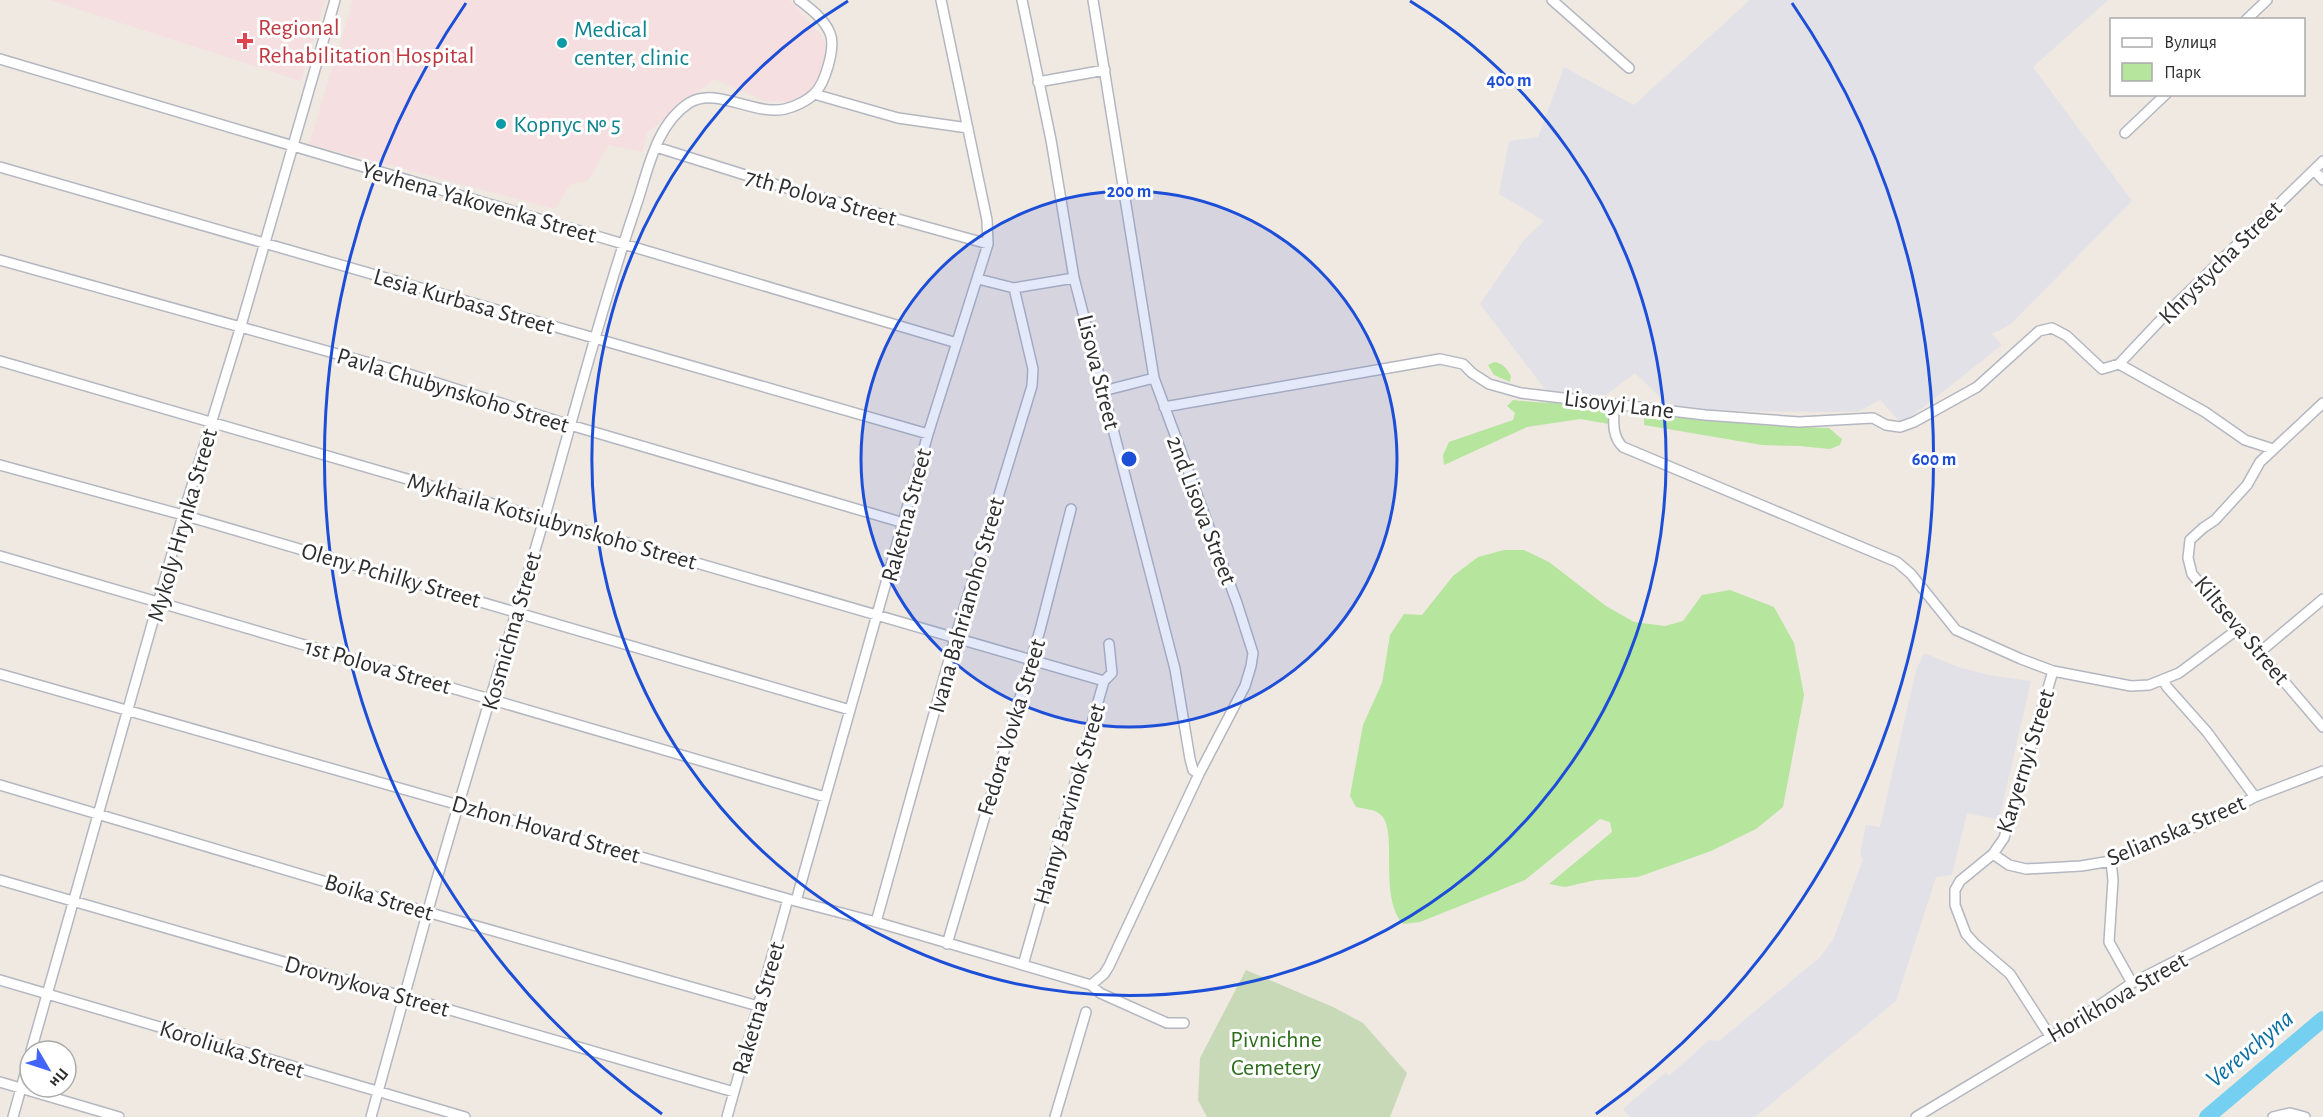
<svg xmlns="http://www.w3.org/2000/svg" width="2323" height="1117" font-family="'Alegreya Sans',sans-serif">
<style>
.industrial{fill:#e3e1e8}
.medical{fill:#f5dfe0}
.green{fill:#b6e59e}
.cemetery{fill:#c8d9b8}
.lines{fill:none;stroke-linecap:round;stroke-linejoin:round}
.river{stroke:#75cff0;stroke-width:16}
.minor-casing{stroke:#b4b7c1;stroke-width:12}
.minor{stroke:#fff;stroke-width:9}
.ring{fill:none;stroke:#1d4ed8;stroke-width:3}
.health-dot{fill:#e0444e;stroke:#fff;stroke-width:2}
.culture-dot{fill:#0f9aa8;stroke:#fff;stroke-width:2}
.labels{text-anchor:middle;stroke-width:6;stroke-linejoin:round;paint-order:stroke}
.health-label{font-size:24px;fill:#be3a42;stroke:#fff;text-anchor:start}
.culture-label{font-size:24px;fill:#0d838f;stroke:#fff;text-anchor:start}
.street-label{font-size:24px;fill:#2e2e2e;stroke:#fff}
.park-label{font-size:24px;fill:#2c6e1b;stroke:#fff}
.water-label{font-size:26px;font-style:italic;fill:#0d6fa3;stroke:#fff}
.centre{fill:#1d4ed8;stroke:#fff;stroke-width:3}
.ring-label{font-size:18px;text-anchor:middle;font-weight:bold;fill:#1d4ed8;stroke:#fff;stroke-width:6;stroke-linejoin:round;paint-order:stroke}
</style>
<rect width="100%" height="100%" fill="#efe9e1"/>
<!-- industrial -->
<path class="industrial" d="M1750,0H2108L2033,67L2132,201L2011,324L1992,334L2002,345L1902,424L1880,400L1857,412L1706,411L1668,405L1635,373L1606,395L1547,392L1480,304L1524,240L1544,221L1499,194L1509,141L1538,137L1564,67L1634,105Z
M1924,653L1958,667L1989,675L2031,681L1999,820L1967,813L1952,875L1936,877L1896,1001L1755,1117H1630L1623,1109L1666,1072L1669,1076L1709,1040L1719,1041L1820,957L1833,940L1863,859L1860,854L1866,825L1880,827L1916,670Z"/>
<!-- medical -->
<path class="medical" d="M50,0H325L301,81Z
M353,0H790L821,35L828,51L814,89L788,102L765,101L714,79L647,133L642,152L608,145L588,181L570,184L555,209L309,144Z"/>
<!-- green -->
<path class="green" d="M1494,362C1503,363 1507,369 1511,376L1510,382L1494,375L1488,365Z
M1513,400C1532,403 1591,402 1604,411C1609,414 1609,419 1609,424L1580,419L1527,427L1444,465L1443,455L1449,442L1513,420L1515,413L1507,406Z
M1644,415L1776,426L1829,428L1842,439L1840,445L1830,449L1799,446L1762,445L1644,425Z
M1504,550H1524L1549,562L1606,606L1634,622L1665,626L1683,621L1702,595L1730,590L1774,607L1794,643L1804,695L1783,807L1756,829L1711,851L1638,877L1596,880L1565,887L1549,884L1612,832L1610,822L1600,819L1525,880L1420,922L1403,924C1378,896 1398,834 1382,816C1376,809 1365,809 1356,807L1350,796L1363,725L1382,683L1390,635L1404,614L1422,615L1453,576L1478,557Z"/>
<!-- cemetery -->
<path class="cemetery" d="M1246,970L1333,1007L1363,1023L1407,1073L1390,1117H1207L1198,1100L1200,1058Z"/>
<g class="lines">
<!-- river -->
<path class="river" d="M2207,1117L2323,1019"/>
<!-- minor casing -->
<g class="minor-casing">
<path id="minor" d="M1022,0L1051,140L1074,278L1175,669L1190,759L1193,770L1199,774
M1552,0L1629,68
M2246,20L2267,0
M0,59L957,343
M1038,82L1105,70
M814,94L898,118L968,128
M2125,133L2166,94
M656,147L790,189L988,244
M0,167L928,434
M2314,170L2323,180
M0,260L402,372L570,425L904,523
M978,279L1014,288L1074,278
M0,361L1104,681
M2119,364L2169,311L2323,161
M1103,391L1154,378
M2323,403L2260,462L2247,485L2215,520L2203,528L2190,540L2188,558L2192,574L2323,727
M1614,404C1614,419 1611,436 1623,447L1897,562L1911,574L1956,630L2021,659L2053,671L2131,686L2149,685L2179,673L2238,629
M1164,407L1440,359L1463,364L1472,373L1489,384L1521,393L1705,415L1799,422L1873,418L1886,425L1900,427L1914,422L1977,387L2039,331L2052,328L2067,336L2102,369L2119,364L2205,412L2245,440L2273,449
M0,465L183,515L850,710
M0,556L825,797
M2260,652L2323,599
M0,674L788,899L876,922L1091,985L1100,993L1167,1023H1184
M2163,680L2167,687L2207,732L2255,797
M0,785L427,912L758,1006
M1993,854L2009,865L2026,869L2081,866L2111,861L2206,822L2255,797L2323,771
M2111,861L2113,880L2109,942L2132,983
M0,880L734,1092
M796,901L928,434L988,244L987,220L941,0
M876,922L955,638L1032,386L1033,369L1014,288
M947,944L1040,630L1071,509
M1023,965L1104,681L1112,673L1109,644
M0,980L465,1117
M1091,985L1104,974L1109,966L1199,774L1245,686L1251,666L1253,653L1237,603L1154,378L1093,0
M2050,1036L2010,974L1975,944L1966,934L1955,905V890L1960,881L1993,854L2004,838L2053,671
M31,1051L183,515L240,329L335,0
M0,1082L119,1117
M13,1117L30,1056
M371,1117C390,1049 408,981 427,914C464,781 506,649 545,516C575,410 603,303 638,200C649,166 657,124 689,103C716,86 754,116 785,109C794,107 807,101 814,94C825,84 836,47 830,33C824,19 811,9 799,0
M727,1117L788,899
M1055,1117L1086,1012
M1916,1117L2078,1020L2132,983L2323,886
M2273,1117L2290,1113L2305,1117"/>
</g>
<!-- minor -->
<use href="#minor" class="minor"/>
</g>
<!-- distance rings -->
<circle cx="1129" cy="459" r="268" fill="#1d4ed8" fill-opacity=".12"/>
<g class="ring">
<circle cx="1129" cy="459" r="268"/>
<path d="M1410 1A537 537 0 1 1 848 1"/>
<path d="M662 1114A805 805 0 0 1 466 3M1792 3A805 805 0 0 1 1596 1114"/>
</g>
<!-- markers -->
<path class="health-dot" d="M242 32h6v6h6v6h-6v6h-6v-6h-6v-6h6z"/>
<g class="culture-dot">
<circle cx="562" cy="43" r="6"/>
<circle cx="501" cy="124" r="6"/>
</g>
<g class="labels">
<!-- health labels -->
<g class="health-label">
<text x="258" y="35">Regional<tspan x="258" dy="28">Rehabilitation Hospital</tspan></text>
</g>
<!-- culture labels -->
<g class="culture-label">
<text x="574" y="37">Medical<tspan x="574" dy="28">center, clinic</tspan></text>
<text x="513" y="132">Корпус № 5</text>
</g>
<!-- street labels -->
<g class="street-label">
<text transform="translate(821 197) rotate(16)" y="8">7th Polova Street</text>
<text transform="translate(479 202) rotate(16)" y="8">Yevhena Yakovenka Street</text>
<text transform="translate(2220 262) rotate(-45)" y="8">Khrystycha Street</text>
<text transform="translate(464 301) rotate(16)" y="8">Lesia Kurbasa Street</text>
<text transform="translate(1099 372) rotate(76)" y="8">Lisova Street</text>
<text transform="translate(453 390) rotate(17)" y="8">Pavla Chubynskoho Street</text>
<text transform="translate(1619 404) rotate(7)" y="8">Lisovyi Lane</text>
<text transform="translate(1202 510) rotate(69)" y="8">2nd Lisova Street</text>
<text transform="translate(906 515) rotate(-75)" y="8">Raketna Street</text>
<text transform="translate(552 521) rotate(16)" y="8">Mykhaila Kotsiubynskoho Street</text>
<text transform="translate(182 525) rotate(-74)" y="8">Mykoly Hrynka Street</text>
<text transform="translate(391 575) rotate(16)" y="8">Oleny Pchilky Street</text>
<text transform="translate(966 605) rotate(-74)" y="8">Ivana Bahrianoho Street</text>
<text transform="translate(2242 630) rotate(50)" y="8">Kiltseva Street</text>
<text transform="translate(511 631) rotate(-74)" y="8">Kosmichna Street</text>
<text transform="translate(378 666) rotate(16)" y="8">1st Polova Street</text>
<text transform="translate(1011 727) rotate(-73)" y="8">Fedora Vovka Street</text>
<text transform="translate(2025 761) rotate(-73)" y="8">Karyernyi Street</text>
<text transform="translate(1069 804) rotate(-74)" y="8">Hanny Barvinok Street</text>
<text transform="translate(546 829) rotate(16)" y="8">Dzhon Hovard Street</text>
<text transform="translate(2176 830) rotate(-23)" y="8">Selianska Street</text>
<text transform="translate(379 897) rotate(17)" y="8">Boika Street</text>
<text transform="translate(367 986) rotate(16)" y="8">Drovnykova Street</text>
<text transform="translate(2117 997) rotate(-30)" y="8">Horikhova Street</text>
<text transform="translate(758 1008) rotate(-74)" y="8">Raketna Street</text>
<text transform="translate(232 1049) rotate(17)" y="8">Koroliuka Street</text>
</g>
<!-- park labels -->
<g class="park-label">
<text x="1276" y="1047">Pivnichne<tspan x="1276" dy="28">Cemetery</tspan></text>
</g>
<!-- water labels -->
<g class="water-label">
<text transform="translate(2249 1048) rotate(-40)" y="9">Verevchyna</text>
</g>
</g>
<circle cx="1129" cy="459" r="9" class="centre"/>
<g class="ring-label">
<text x="1509" y="86">400 m</text>
<text x="1129" y="197">200 m</text>
<text x="1934" y="465">600 m</text>
</g>
<!-- legend -->
<rect x="2110" y="18" width="195" height="78" fill="#ffffff" stroke="#ababab" stroke-width="1.5"/>
<rect x="2122" y="38" width="30" height="9" fill="#ffffff" stroke="#ababab" stroke-width="1.5"/>
<text x="2164" y="48" font-size="18" fill="#2e2e2e">Вулиця</text>
<rect x="2122" y="63" width="30" height="18" fill="#b6e59e" stroke="#ababab" stroke-width="1.5"/>
<text x="2164" y="78" font-size="18" fill="#2e2e2e">Парк</text>
<!-- north arrow -->
<g transform="translate(48 1069) rotate(129)"><circle r="28" fill="#ffffff" stroke="#ababab" stroke-width="1.5"/>
<path d="M0-4.5L10 22L0 15L-10 22Z" fill="#4264fb"/>
<text y="-9" font-size="16" font-weight="bold" text-anchor="middle" fill="#2e2e2e">Пн</text>
</g>
</svg>
